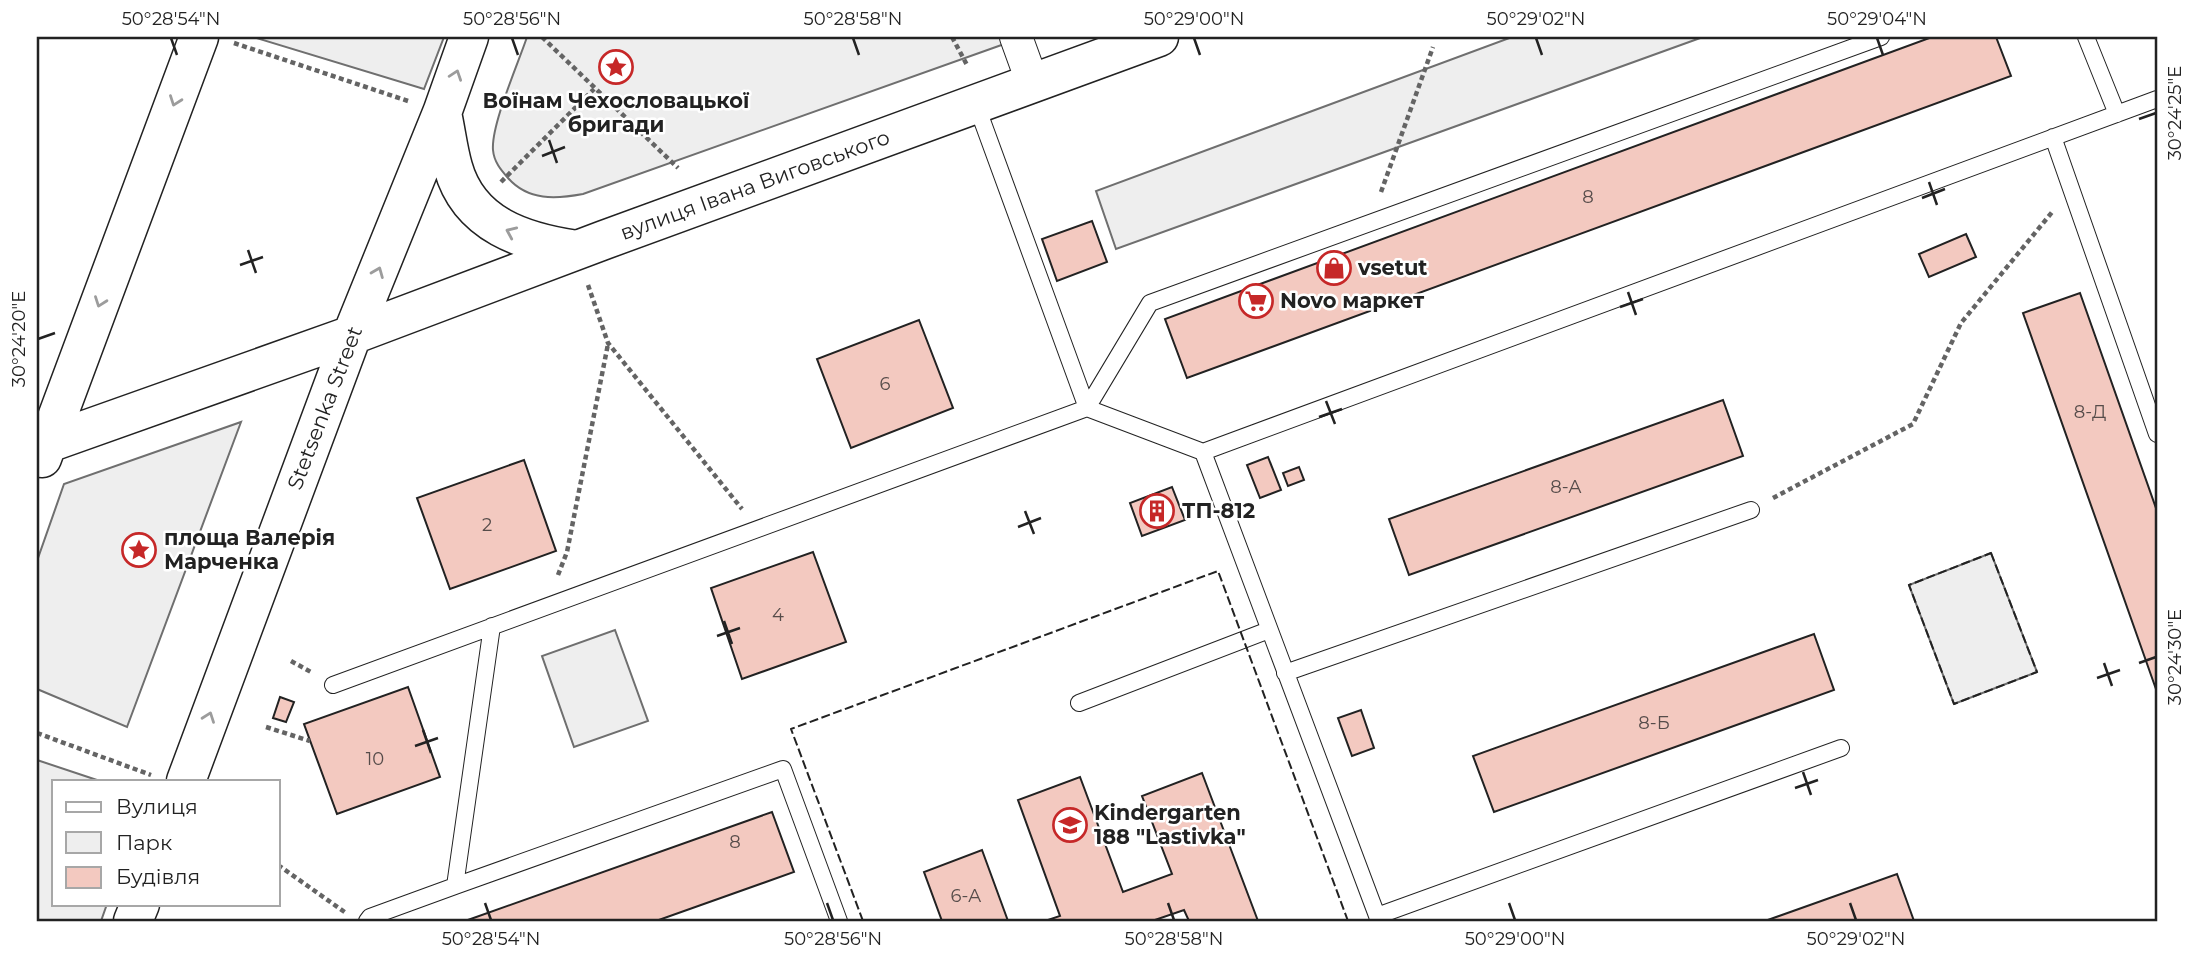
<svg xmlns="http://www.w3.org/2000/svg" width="2194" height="958" font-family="Montserrat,sans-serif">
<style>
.green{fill:#eee;stroke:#6f6f6f;stroke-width:2}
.building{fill:#f3c9c0;stroke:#222;stroke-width:2}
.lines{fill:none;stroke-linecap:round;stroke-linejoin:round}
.service-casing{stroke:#222;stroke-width:18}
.minor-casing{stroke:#222;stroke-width:34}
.secondary-casing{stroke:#222;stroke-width:41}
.path{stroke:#646464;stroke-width:4.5;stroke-dasharray:5 3.5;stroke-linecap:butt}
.service{stroke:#fff;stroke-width:16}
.minor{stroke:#fff;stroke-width:32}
.secondary{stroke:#fff;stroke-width:38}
.fence{stroke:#222;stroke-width:2;stroke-dasharray:9 3.5;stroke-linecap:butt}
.oneway{stroke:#9c9c9c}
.ticks{fill:none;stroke:#222;stroke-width:2.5}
.labels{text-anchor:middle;stroke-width:5;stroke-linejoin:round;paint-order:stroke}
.number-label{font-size:18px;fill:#564c4a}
.poi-label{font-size:21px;font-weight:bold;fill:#222;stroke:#fff;text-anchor:start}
.street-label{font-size:21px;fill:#222;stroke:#fff}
.neatline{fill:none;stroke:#222;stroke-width:2.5}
.ticks-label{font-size:18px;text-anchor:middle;fill:#222}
</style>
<rect width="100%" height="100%" fill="#fff"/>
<!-- green -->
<path class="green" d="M253,37H444L424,89Z
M527,37H1024L583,194C556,199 528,201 508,178C501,170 494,162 493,150C491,125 518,64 527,37Z
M1512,37H1703L1116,249L1096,191Z
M241,422L127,727L37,689V561L64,484Z
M1991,553L2037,672L1954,704L1909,585Z
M615,630L648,721L574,747L542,656Z
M37,760L100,781H54V904H107L101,921H37Z"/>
<!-- building -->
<path class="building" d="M1932,37H1996L2011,76L1187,378L1165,319Z
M1092,221L1107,262L1057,281L1042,239Z
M1966,234L1976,257L1929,277L1919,254Z
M2080,293L2157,511V692L2023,313Z
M919,320L953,408L851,448L817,359Z
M1723,400L1743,456L1409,575L1389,519Z
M1268,457L1281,490L1260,498L1247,465Z
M524,460L556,551L450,589L417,498Z
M1299,467L1304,480L1288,486L1283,473Z
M1172,487L1185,520L1142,536L1130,503Z
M813,552L846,642L742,679L711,588Z
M1814,634L1834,690L1494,812L1473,756Z
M408,687L440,777L337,814L304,724Z
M280,697L294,702L286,722L273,718Z
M1361,710L1374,748L1352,756L1338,718Z
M1202,773L1258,921H1189L1184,910L1152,921H1045L1060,916L1018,800L1080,777L1123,892L1172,874L1142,796Z
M772,812L794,872L656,921H465Z
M982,850L1008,921H942L924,872Z
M1897,874L1914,921H1765Z"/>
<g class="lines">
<!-- service casing -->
<g class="service-casing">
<path id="service" d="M2086,37L2117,114
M976,104L1087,408L1203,452L1379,921
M2053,137L2157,434
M1203,452L2157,99
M1285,673L1751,510
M333,685L1087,408L1150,303L1881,37
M1079,703L1269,630
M455,886L783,769L839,921
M1377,916L1841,748
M367,921L370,917L455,886L492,626"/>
</g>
<!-- minor casing -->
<g class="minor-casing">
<path id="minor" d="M1016,37L1033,84"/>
</g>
<!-- secondary casing -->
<g class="secondary-casing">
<path id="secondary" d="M442,113C446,131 448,150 453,167C469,225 523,242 577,250
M37,447L352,335L604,240L1159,37
M42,458L199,37
M186,781L352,335L442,113L469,37
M133,921L140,904"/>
</g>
<!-- path -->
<path class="path" d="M542,37L678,168
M952,37L967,65
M234,43L408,101
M501,182L594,89
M1381,192L1433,47
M588,285L608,343L742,509
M1773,498L1913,424L1961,323L2053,211
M558,575L567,552L608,344
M291,661L311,672
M266,727L310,741
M37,733L151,775
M278,865L346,913"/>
<!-- service -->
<use href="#service" class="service"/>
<!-- minor -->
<use href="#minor" class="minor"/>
<!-- secondary -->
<use href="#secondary" class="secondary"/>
<!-- fence -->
<path class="fence" d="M1991,553L2037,672L1954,704L1909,585Z
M863,921L791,729L1218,571L1348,921"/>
</g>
<!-- one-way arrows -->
<defs><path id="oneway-chevron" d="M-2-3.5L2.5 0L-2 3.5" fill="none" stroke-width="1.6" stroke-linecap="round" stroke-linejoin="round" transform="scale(1.75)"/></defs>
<g class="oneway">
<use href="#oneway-chevron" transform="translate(456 75) rotate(-71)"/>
<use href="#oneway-chevron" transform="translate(175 101) rotate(110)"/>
<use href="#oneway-chevron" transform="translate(511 232) rotate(-156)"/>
<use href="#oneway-chevron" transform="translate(378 272) rotate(-68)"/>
<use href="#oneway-chevron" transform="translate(100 302) rotate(110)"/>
<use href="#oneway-chevron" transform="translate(209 717) rotate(-70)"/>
</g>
<!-- ticks -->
<path class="ticks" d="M171,38L177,55M512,38L518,55M853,38L859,55M1194,38L1200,55M1536,38L1542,55M1877,38L1883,55M2139,119L2156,113M549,140L557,163M542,156L565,147M1929,182L1937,205M1922,198L1945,189M248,250L256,273M240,265L263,257M1628,292L1636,315M1620,307L1643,299M38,339L55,333M1326,401L1335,424M1319,417L1342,409M1025,511L1034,534M1018,527L1041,518M724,621L732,644M717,636L740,628M2104,663L2112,686M2139,663L2156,657M2097,678L2120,670M423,730L431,753M415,746L438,738M1803,772L1811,795M1795,788L1818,780M485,903L491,920M827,903L833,920M1168,903L1174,920M1509,903L1515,920M1850,903L1856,920"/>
<!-- icons -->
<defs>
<g id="sight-ring" transform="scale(1.75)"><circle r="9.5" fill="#fff" stroke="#c62828" stroke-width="1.5"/><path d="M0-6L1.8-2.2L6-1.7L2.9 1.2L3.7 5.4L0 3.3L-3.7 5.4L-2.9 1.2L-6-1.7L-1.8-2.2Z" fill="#c62828"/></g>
<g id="shop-ring" transform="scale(1.75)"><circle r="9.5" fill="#fff" stroke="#c62828" stroke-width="1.5"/><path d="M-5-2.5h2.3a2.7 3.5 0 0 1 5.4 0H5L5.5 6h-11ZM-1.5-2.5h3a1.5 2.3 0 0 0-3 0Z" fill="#c62828"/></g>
<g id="supermarket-ring" transform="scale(1.75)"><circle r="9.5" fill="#fff" stroke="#c62828" stroke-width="1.5"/><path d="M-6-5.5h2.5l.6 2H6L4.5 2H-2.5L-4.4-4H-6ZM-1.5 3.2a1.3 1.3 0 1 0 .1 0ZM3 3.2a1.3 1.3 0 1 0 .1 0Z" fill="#c62828"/></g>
<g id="building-ring" transform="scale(1.75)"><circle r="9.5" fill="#fff" stroke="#c62828" stroke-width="1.5"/><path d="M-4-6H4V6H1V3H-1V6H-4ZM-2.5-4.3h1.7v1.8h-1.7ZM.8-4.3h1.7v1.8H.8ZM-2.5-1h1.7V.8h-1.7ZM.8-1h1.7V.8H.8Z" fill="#c62828"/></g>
<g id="school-ring" transform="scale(1.75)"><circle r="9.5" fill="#fff" stroke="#c62828" stroke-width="1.5"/><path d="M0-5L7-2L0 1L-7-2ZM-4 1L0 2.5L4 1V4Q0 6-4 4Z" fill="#c62828"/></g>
</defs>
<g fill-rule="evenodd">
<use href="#sight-ring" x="616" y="67"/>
<use href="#shop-ring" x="1334" y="268"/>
<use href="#supermarket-ring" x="1256" y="301"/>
<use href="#building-ring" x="1157" y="511"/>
<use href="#sight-ring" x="139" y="550"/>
<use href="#school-ring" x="1070" y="825"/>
</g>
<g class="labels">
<!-- number labels -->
<g class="number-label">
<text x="1588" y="203">8</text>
<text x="885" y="390">6</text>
<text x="2090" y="418">8-Д</text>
<text x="1566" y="493">8-А</text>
<text x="487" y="531">2</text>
<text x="778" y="621">4</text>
<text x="1654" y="729">8-Б</text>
<text x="375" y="765">10</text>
<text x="735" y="848">8</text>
<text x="966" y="902">6-А</text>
</g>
<!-- poi labels -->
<g class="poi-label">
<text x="616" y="108" text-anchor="middle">Воїнам Чехословацької<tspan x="616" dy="24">бригади</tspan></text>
<text x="1358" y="275">vsetut</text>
<text x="1280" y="308">Novo маркет</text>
<text x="1182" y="518">ТП-812</text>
<text x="164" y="545">площа Валерія<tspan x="164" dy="24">Марченка</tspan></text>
<text x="1094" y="820">Kindergarten<tspan x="1094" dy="24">188 "Lastivka"</tspan></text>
</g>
<!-- street labels -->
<g class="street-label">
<text transform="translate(755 185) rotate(-20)" y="7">вулиця Івана Виговського</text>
<text transform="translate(325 408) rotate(-69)" y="7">Stetsenka Street</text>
</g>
</g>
<!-- border -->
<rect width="2194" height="958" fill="none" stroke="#ffffff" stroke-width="77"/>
<!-- legend -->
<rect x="52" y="780" width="228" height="126" fill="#ffffff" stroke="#a7a7a7" stroke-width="2"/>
<rect x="66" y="802" width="35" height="10" fill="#ffffff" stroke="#a7a7a7" stroke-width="2"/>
<text x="116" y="814" font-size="21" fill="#222222">Вулиця</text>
<rect x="66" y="832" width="35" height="21" fill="#eeeeee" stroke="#a7a7a7" stroke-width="2"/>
<text x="116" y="850" font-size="21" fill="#222222">Парк</text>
<rect x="66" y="867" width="35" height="21" fill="#f3c9c0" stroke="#a7a7a7" stroke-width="2"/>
<text x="116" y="884" font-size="21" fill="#222222">Будівля</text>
<rect x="38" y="38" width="2118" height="882" class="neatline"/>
<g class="ticks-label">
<text x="171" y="25">50°28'54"N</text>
<text x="512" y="25">50°28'56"N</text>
<text x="853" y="25">50°28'58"N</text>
<text x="1194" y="25">50°29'00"N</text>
<text x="1536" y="25">50°29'02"N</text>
<text x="1877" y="25">50°29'04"N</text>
<text transform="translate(2175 113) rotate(-90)" y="6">30°24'25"E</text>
<text transform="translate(19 339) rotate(-90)" y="6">30°24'20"E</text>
<text transform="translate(2175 657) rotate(-90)" y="6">30°24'30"E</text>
<text x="491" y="945">50°28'54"N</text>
<text x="833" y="945">50°28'56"N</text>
<text x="1174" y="945">50°28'58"N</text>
<text x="1515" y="945">50°29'00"N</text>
<text x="1856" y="945">50°29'02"N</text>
</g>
</svg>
